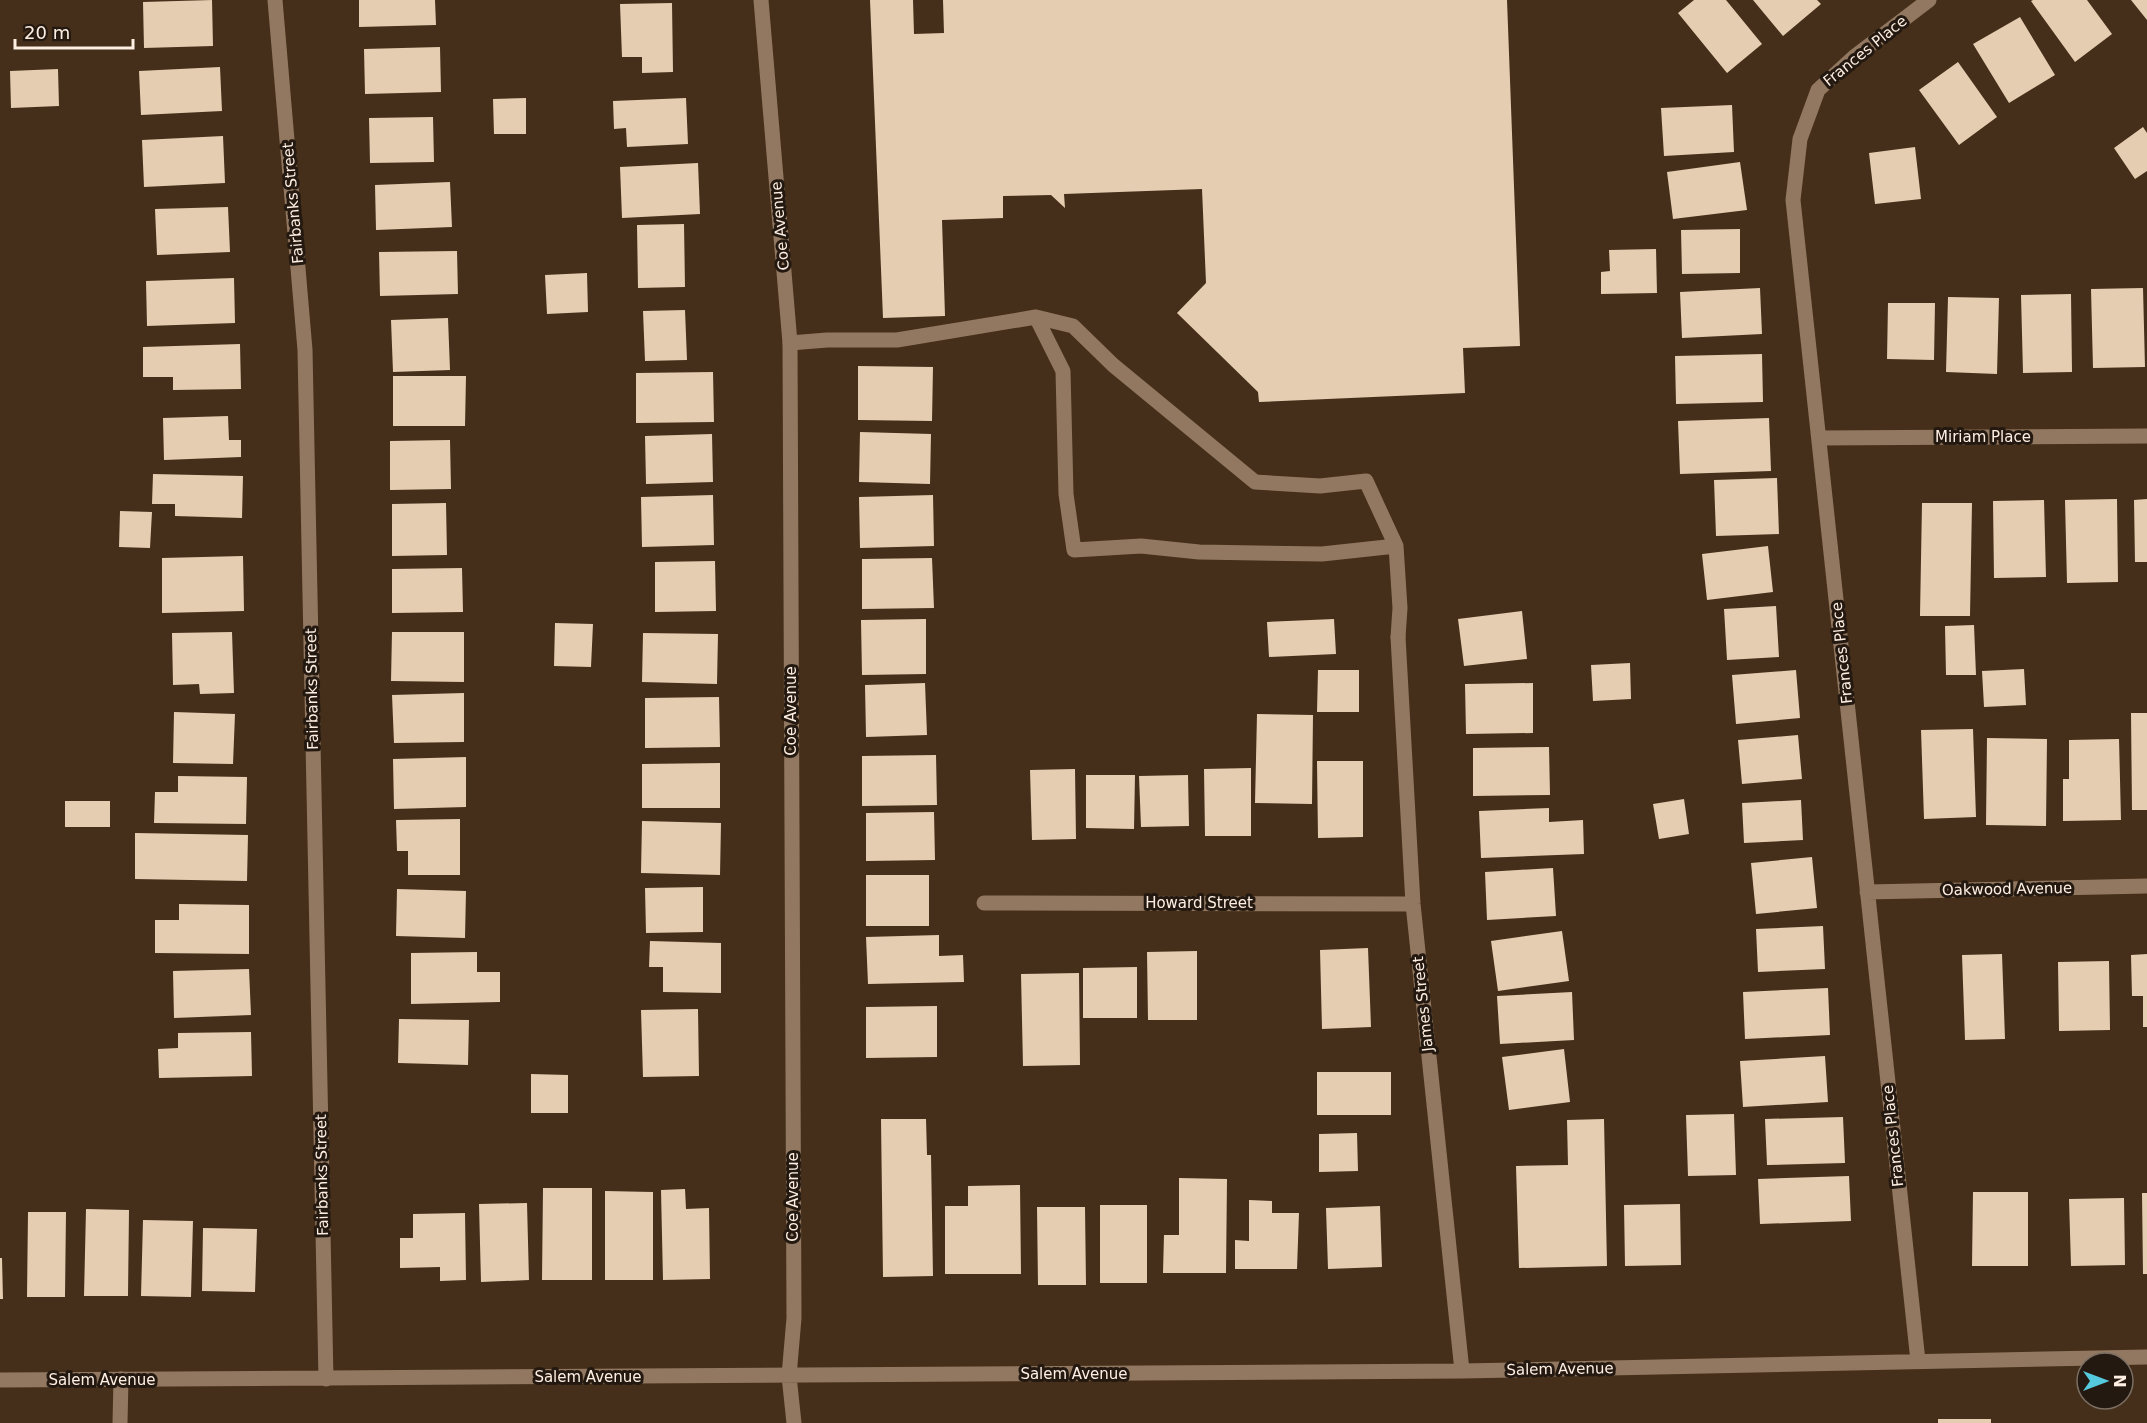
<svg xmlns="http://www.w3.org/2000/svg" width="2147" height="1423" font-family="'DejaVu Sans',sans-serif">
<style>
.building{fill:#e5cdb1}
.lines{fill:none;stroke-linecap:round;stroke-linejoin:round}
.service{stroke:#927861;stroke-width:15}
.minor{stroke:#927861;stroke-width:15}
.labels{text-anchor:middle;stroke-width:6;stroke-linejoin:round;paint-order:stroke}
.street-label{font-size:15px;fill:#feefe2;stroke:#241910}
</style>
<rect width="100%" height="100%" fill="#452f1a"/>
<!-- building -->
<path class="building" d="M212,0L213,46L144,48L143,2Z
M359,0H435L436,25L359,27Z
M870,0H913L914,34L944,33L943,0H1507L1520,346L1463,348L1465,393L1259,402L1258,392L1177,313L1206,283L1202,189L1064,194L1065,208L1051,195L1003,196V218L942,220L945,316L883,318Z
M1694,0H1726L1762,44L1727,73L1678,13Z
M1753,0H1817L1821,4L1783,36Z
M2033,0H2087L2112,34L2075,62L2031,1Z
M2131,0H2147V20Z
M672,3L673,72L642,73V57H622L620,4Z
M2020,17L2055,75L2009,103L1973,44Z
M440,47L441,92L365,94L364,49Z
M1958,62L1997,117L1959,145L1919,90Z
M220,67L222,111L141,115L139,71Z
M58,69L59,106L11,108L10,71Z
M526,98V134H494L493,99Z
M686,98L688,144L627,147L626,128L614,129L613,101Z
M1732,105L1734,152L1664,156L1661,108Z
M433,117L434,162L370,163L369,118Z
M2143,127L2147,133V171L2135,179L2114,148Z
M223,136L225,183L144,187L142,140Z
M1915,147L1921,199L1875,204L1869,153Z
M1740,162L1747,210L1673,219L1667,172Z
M698,163L700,214L622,218L620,167Z
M450,182L452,227L376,230L375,185Z
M228,207L230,252L157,255L155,209Z
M684,224L685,287L638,288L637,225Z
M1740,229V273L1682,274L1681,230Z
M1656,249L1657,293L1601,294V272L1610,271L1609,250Z
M457,251L458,294L380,296L379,252Z
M587,273L588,312L547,314L545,275Z
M234,278L235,323L147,326L146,281Z
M1760,288L1762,334L1682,338L1680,292Z
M2143,288L2145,367L2093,368L2091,289Z
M2071,294L2072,372L2023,373L2021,295Z
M1948,297L1999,298L1997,374L1946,372Z
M1888,303H1935L1934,360L1887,359Z
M685,310L687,360L645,361L643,311Z
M448,318L450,370L393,372L391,320Z
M240,344L241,389L173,390V377H143V347Z
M1762,354L1763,402L1676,404L1675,356Z
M858,366L933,367L932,421L858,420Z
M713,372L714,422L636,423V373Z
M393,376H466L465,426H393Z
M228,416L229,440H241V457L164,460L163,418Z
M1769,418L1771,471L1680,474L1678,421Z
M860,432L931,434L930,484L859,482Z
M712,434L713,482L646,484L645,436Z
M450,440L451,489L390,490V441Z
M153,474L243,476L242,518L175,516V504H152Z
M1777,478L1779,534L1716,536L1714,480Z
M713,495L714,545L642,547L641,497Z
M933,495L934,546L860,548L859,497Z
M2117,499L2118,582L2067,583L2065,500Z
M2147,499V562H2135L2134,500Z
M2044,500L2046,577L1994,578L1993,501Z
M446,503L447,555L392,556V504Z
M1922,503H1972L1970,616H1920Z
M120,511L152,512L150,548L119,547Z
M1768,546L1773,592L1707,600L1702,554Z
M243,556L244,611L162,613V558Z
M932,558L934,608L862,609V559Z
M715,561L716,611L655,612V562Z
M462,568L463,612L392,613V569Z
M1776,606L1779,657L1727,660L1724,609Z
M1522,611L1527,659L1464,666L1458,619Z
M926,619V674L862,675L861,620Z
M1334,619L1336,654L1269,657L1267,622Z
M555,623L593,624L591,667L554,666Z
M1974,625L1976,675H1946L1945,626Z
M232,632L234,693L200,694L199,684L173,685L172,633Z
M392,632H464V682L391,681Z
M643,633L718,634L717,684L642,682Z
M1630,663L1631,699L1593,701L1591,665Z
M2024,669L2026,705L1984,707L1982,671Z
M1318,670H1359V712H1317Z
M1796,670L1800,718L1736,724L1732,675Z
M925,683L927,735L866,737L865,685Z
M1533,683V733L1466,734L1465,684Z
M464,693V742L394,743L392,695Z
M719,697L720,747L645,748V698Z
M174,712L235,714L233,764L173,763Z
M2131,713H2147V810H2132Z
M1257,714L1313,715L1312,804L1255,803Z
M1973,729L1976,817L1924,819L1921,730Z
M1798,735L1802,779L1742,784L1738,740Z
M1987,738L2047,739L2046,826L1986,825Z
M2119,739L2121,820L2063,821V779H2069V740Z
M1549,747L1550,795L1473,796V748Z
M936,755L937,805L862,806V756Z
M466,757V807L394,809L393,759Z
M1317,761H1363V837L1318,838Z
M720,763V808H642V764Z
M1251,768V836H1205L1204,769Z
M1075,769L1076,839L1032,840L1030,770Z
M1086,775H1135L1134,829L1086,828Z
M1188,775L1189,826L1141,827L1139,776Z
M178,776L247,777L246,824L154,823L155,792H178Z
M1684,799L1689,834L1659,839L1653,804Z
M1801,800L1803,840L1744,843L1742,803Z
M65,801H110V827H65Z
M1549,808V822L1583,820L1584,854L1481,858L1479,811Z
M934,812L935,860L866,861V813Z
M460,819V875H408V851H397L396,820Z
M642,821L721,823L720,875L641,873Z
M135,833L248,835L247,881L135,879Z
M1812,857L1817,908L1756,914L1751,863Z
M1553,868L1556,916L1487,920L1485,872Z
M866,875H929V926H866Z
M703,887V932L646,933L645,888Z
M397,889L466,891L465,938L396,936Z
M179,904L249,905V954L155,953V920H179Z
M1823,926L1825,969L1758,972L1756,929Z
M1562,931L1569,981L1498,991L1491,941Z
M939,935V956L963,955L964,982L868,984L866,937Z
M650,941L721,943V993L663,992V967H649Z
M1368,948L1371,1027L1322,1029L1320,950Z
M1197,951V1020H1148L1147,952Z
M477,952V972H500V1002L411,1004V953Z
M2002,954L2005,1039L1965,1040L1962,955Z
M2147,954V1027H2143V996H2132L2131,955Z
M2109,961L2110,1030L2059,1031L2058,962Z
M1137,967V1018H1083V968Z
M249,969L251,1015L174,1018L173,971Z
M1079,973L1080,1065L1023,1066L1021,974Z
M1828,988L1830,1035L1745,1039L1743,992Z
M1572,992L1574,1040L1500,1044L1497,996Z
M937,1006V1057L866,1058V1007Z
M698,1009L699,1076L643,1077L641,1010Z
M399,1019L469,1020L468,1065L398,1063Z
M251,1032L252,1076L159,1078L158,1049L178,1048V1033Z
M1564,1049L1570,1102L1509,1110L1502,1057Z
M1825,1056L1828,1102L1743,1107L1740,1061Z
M1317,1072H1391V1115H1317Z
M531,1074L568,1075V1113H531Z
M1734,1114L1736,1175L1688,1176L1686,1115Z
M1843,1117L1845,1163L1767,1165L1765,1119Z
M881,1119H926L927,1155H931L933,1276L883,1277Z
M1604,1119L1607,1266L1519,1268L1516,1166L1568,1165L1567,1120Z
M1357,1133L1358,1171L1319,1172V1134Z
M1849,1176L1851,1221L1760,1224L1758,1179Z
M1179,1178L1227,1179L1226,1273H1163L1164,1235H1179Z
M1020,1185L1021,1274H945V1206H968V1186Z
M543,1188H592V1280H542Z
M685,1189L686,1209L709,1208L710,1279L663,1280L661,1190Z
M605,1191L653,1192V1280H605Z
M1973,1192H2028V1266H1972Z
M2142,1193H2147V1274H2143Z
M2124,1198L2125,1265L2071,1266L2069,1199Z
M1249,1200L1272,1201V1213H1299L1297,1269H1235V1240L1249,1241Z
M527,1203L529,1280L481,1282L479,1204Z
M1680,1204L1681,1265L1625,1266L1624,1205Z
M1100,1205H1147V1283H1100Z
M1380,1206L1382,1267L1328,1269L1326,1208Z
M1037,1207H1085L1086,1285H1038Z
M86,1209L129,1210L128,1296H84Z
M28,1212H66L65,1297H27Z
M465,1213L466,1280L440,1281V1267L400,1268V1238H413V1214Z
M143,1220L193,1221L191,1297L141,1296Z
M203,1228L257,1229L255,1292L202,1291Z
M0,1258H2L3,1299H0Z
M1938,1419H1991V1423H1938Z"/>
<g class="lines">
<!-- service -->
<path class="service" d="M1036,317L1063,371L1066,494L1074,550L1141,546L1199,552L1322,554L1396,546L1400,608L1398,637
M790,343L827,340H897L1036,317L1073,326L1113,365L1255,482L1320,486L1366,481L1396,546"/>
<!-- minor -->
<path class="minor" d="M275,0L305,350L326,1379
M761,0L790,343L794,1318L789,1376L794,1423
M1819,438L2147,436
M1398,637L1413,904L1462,1371
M1867,892L2147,886
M984,903L1413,904
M1918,1361L1793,200L1800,139L1818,90L1854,57L1929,0
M0,1380L1462,1371L2147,1357
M120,1423L121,1379"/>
</g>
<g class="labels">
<!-- street labels -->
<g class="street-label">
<text transform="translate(1865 51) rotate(-39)" y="5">Frances Place</text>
<text transform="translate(293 203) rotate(-95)" y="5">Fairbanks Street</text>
<text transform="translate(780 226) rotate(-95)" y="5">Coe Avenue</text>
<text x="1983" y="442">Miriam Place</text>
<text transform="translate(1842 653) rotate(-96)" y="5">Frances Place</text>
<text transform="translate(312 689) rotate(-91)" y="5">Fairbanks Street</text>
<text transform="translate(791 711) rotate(-90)" y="5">Coe Avenue</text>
<text transform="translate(2007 889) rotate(-1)" y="5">Oakwood Avenue</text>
<text x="1199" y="908">Howard Street</text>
<text transform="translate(1423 1004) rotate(-96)" y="5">James Street</text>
<text transform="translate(1893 1136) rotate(-96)" y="5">Frances Place</text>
<text transform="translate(322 1175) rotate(-91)" y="5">Fairbanks Street</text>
<text transform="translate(793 1197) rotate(-90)" y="5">Coe Avenue</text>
<text transform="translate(1560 1369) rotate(-1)" y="5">Salem Avenue</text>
<text x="1074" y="1379">Salem Avenue</text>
<text x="588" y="1382">Salem Avenue</text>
<text x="102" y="1385">Salem Avenue</text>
</g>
</g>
<!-- north arrow -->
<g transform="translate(2105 1381) rotate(90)"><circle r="28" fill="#241910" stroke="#7b6f64" stroke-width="1.5"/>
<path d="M0-4.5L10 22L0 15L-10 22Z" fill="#55cadf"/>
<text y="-9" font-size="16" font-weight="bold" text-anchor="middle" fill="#feefe2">N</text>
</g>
<!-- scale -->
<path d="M15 39v9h118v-9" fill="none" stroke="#feefe2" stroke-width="3"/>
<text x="24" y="39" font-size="18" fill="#feefe2" stroke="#241910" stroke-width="4.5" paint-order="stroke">20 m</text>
</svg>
